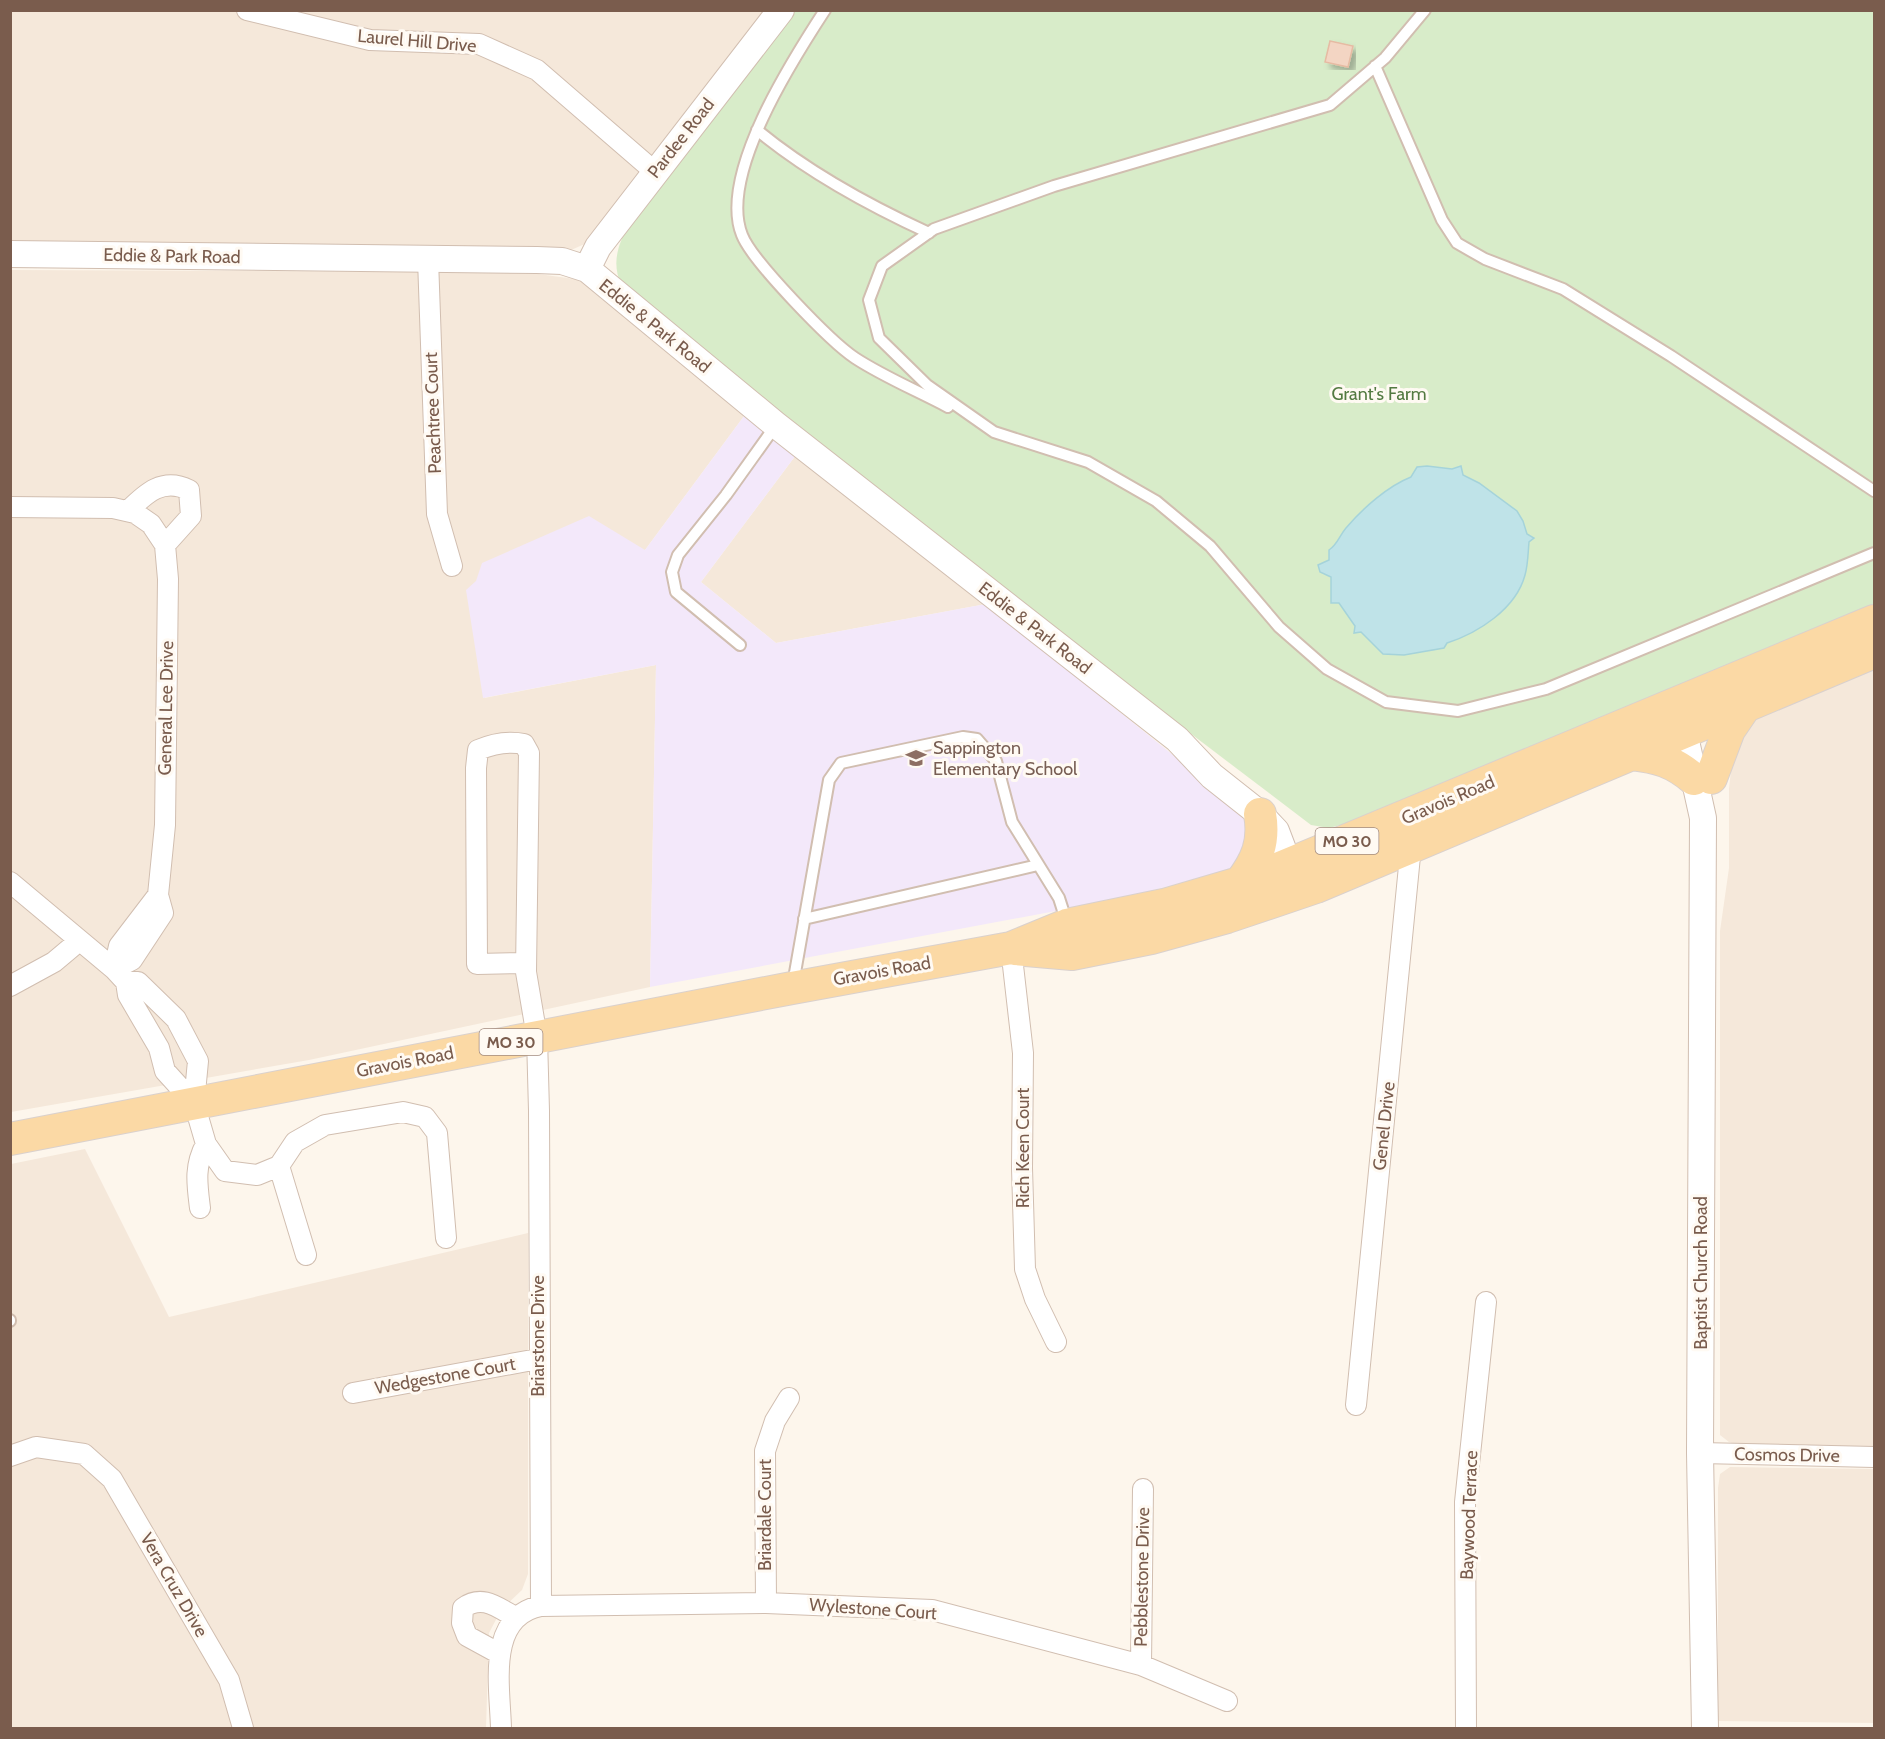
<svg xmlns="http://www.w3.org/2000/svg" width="1885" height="1739" font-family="Cabin,sans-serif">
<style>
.residential{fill:#f5e8da}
.education{fill:#f3e8fa}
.green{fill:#d8ecc9}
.water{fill:#bfe3e8;stroke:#a5d3da;stroke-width:1.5}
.building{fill:#f3d5c3;stroke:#e6bba3;stroke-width:1.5;filter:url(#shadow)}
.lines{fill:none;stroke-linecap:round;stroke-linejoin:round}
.service-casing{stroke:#d1beb0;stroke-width:14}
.minor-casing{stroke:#d1beb0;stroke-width:22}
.tertiary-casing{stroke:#d1beb0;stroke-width:28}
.primary-casing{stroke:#dad1cd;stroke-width:34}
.service{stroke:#fff;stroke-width:10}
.minor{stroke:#fff;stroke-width:20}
.tertiary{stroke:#fff;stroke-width:26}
.primary{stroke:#fbd9a5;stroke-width:32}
.labels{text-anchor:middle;stroke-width:6;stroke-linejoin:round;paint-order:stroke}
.shield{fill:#fffaf3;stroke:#a28b7f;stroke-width:1.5}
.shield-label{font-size:16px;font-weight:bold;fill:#7a5c4d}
.street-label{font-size:18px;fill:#7a5c4d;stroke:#fffaf3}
.park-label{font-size:18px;fill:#537a41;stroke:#fffaf3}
.education-label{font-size:18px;fill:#785e54;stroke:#fffaf3;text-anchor:start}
</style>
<defs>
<filter id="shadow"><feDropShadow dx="5.5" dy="5.5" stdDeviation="3" flood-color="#0004"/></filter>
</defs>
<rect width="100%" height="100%" fill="#fdf6ec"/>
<!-- residential -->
<path class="residential" d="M11,11H765L589,242L569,251L11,243Z
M11,270L478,272L538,274L582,280L747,412L645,550L484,698L656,665L650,987L309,1060L11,1112Z
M796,455L986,604L776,643L701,582Z
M1874,667V1446H1742L1729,1442L1720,1435V931L1729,868V789L1732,760L1741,734L1758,716Z
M85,1149L169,1317L528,1233V1574L522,1590L501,1610L489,1633L486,1728H11V1164Z
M1730,1467L1874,1469V1723L1718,1721V1488L1720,1474Z"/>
<!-- education -->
<path class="education" d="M747,412L796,455L701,582L776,643L986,604L1251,818L1244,856L1230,869L1125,898L650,987L656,665L483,698L466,590L476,581L482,563L589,516L645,550Z"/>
<!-- green -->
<path class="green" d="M793,11H1874V604L1352,822L1329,828L1311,825L982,575L621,285C612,263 617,247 628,226Z"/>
<!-- water -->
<path class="water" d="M1427,466L1452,469L1461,466L1463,475L1479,483L1517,511L1523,521L1527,534L1534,538L1529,542C1528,553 1528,565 1525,575C1516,609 1478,633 1447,643L1444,648L1404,655L1383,654L1361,632L1354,633L1355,626L1339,603H1331V577L1320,572L1318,565L1329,560V550C1338,544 1339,536 1346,528C1363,508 1388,486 1411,477L1417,467Z"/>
<!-- building -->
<path class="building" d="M1330,41L1353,46L1348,67L1325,62Z"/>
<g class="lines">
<!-- service casing -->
<g class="service-casing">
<path id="service" d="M825,10C793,59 718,175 742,235C752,261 831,342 855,358C884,377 918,391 948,407
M1425,10L1385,58L1330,105L1054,186L934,229L882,266L869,300L879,338L927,385L994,432L1088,462L1156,501L1210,546L1279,627L1327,669L1386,702L1458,711L1546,689L1874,553
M1375,66L1442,220L1457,243L1485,259L1563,289L1671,356L1874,491
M757,130C809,173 868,205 929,233
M740,645L676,592L672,572L678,555L726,495L776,425
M804,919L1038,865
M793,984L829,780L841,763L963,737L977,739L996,761L1012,822L1059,898L1067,923
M10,1320V1321"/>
</g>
<!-- minor casing -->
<g class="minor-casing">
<path id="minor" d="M247,10L370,40L479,44L537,70L655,172
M428,259L437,514L452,566
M10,507L113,508L135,513L151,524L165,545L168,579L165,825L158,895L163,913L132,960L114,969
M128,511C146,493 163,477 189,490L191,516L165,545
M10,882L114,969L126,982L128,995L159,1048L165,1071L194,1103L206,1144L225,1171L257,1175L279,1166L306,1255
M1011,948L1023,1053L1022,1168L1025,1269L1035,1299L1056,1342
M526,963L477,964L476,768L478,750C492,744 509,741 524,744L529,753L526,972L537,1037L539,1111L541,1606
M114,969L119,946L158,895
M126,982H138L176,1019L198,1061L194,1103
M10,986L54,962L79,941
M279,1166L295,1142L325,1125L403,1112L425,1117L437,1133L446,1238
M200,1208C197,1184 194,1166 206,1144
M353,1393L538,1359
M1356,1405L1411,846
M1700,1453L1874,1457
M10,1456L36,1447L84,1454L112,1479L229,1680L243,1728
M766,1603L765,1451L775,1421L789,1398
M500,1654L467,1636L462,1623L463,1608C482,1594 497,1607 515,1617
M1141,1665L1143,1489
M501,1728C500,1687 486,1616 541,1606L766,1603L932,1610L1141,1665L1227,1701
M1466,1728L1465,1502L1486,1302"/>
</g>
<!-- tertiary casing -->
<g class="tertiary-casing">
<path id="tertiary" d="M10,254L537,260L562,261L587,269L776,425L1177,739L1212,776L1260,814L1276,831L1295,881
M587,269L598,247L781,10
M1677,715L1684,732L1703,818L1700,1453L1705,1728"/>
</g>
<!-- primary casing -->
<g class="primary-casing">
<path id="primary" d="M1632,754C1658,757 1674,762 1694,779
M1711,778L1729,730L1744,708
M1240,883C1257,861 1265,842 1260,814
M1015,949L1072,954L1151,938L1227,917L1316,887L1874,652
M10,1139L792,988L1011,948L1067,925L1164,905L1256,878L1874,621"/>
</g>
<!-- service -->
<use href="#service" class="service"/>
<!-- minor -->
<use href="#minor" class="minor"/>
<!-- tertiary -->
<use href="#tertiary" class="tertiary"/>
<!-- primary -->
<use href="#primary" class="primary"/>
</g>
<!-- icons -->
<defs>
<g id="school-bare" transform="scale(1.62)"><path d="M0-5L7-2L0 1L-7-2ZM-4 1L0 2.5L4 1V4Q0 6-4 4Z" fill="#8d6e63" stroke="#fffaf3" stroke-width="2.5" paint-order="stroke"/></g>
</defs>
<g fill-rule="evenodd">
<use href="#school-bare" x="916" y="758"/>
</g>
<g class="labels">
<!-- shield labels -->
<g class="shield">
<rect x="1315.5" y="828" width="63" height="26" rx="4.5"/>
<rect x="479.5" y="1029" width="63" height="26" rx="4.5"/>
</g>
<g class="shield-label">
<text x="1347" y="847">MO 30</text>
<text x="511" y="1048">MO 30</text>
</g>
<!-- street labels -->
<g class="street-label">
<text transform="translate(417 41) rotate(5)" y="6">Laurel Hill Drive</text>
<text transform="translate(681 138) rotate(-52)" y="6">Pardee Road</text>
<text transform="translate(172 256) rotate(1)" y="6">Eddie &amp; Park Road</text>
<text transform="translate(655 326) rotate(39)" y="6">Eddie &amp; Park Road</text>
<text transform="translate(433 413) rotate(-92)" y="6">Peachtree Court</text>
<text transform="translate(1035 628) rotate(38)" y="6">Eddie &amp; Park Road</text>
<text transform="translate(166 708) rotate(-89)" y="6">General Lee Drive</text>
<text transform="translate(1448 800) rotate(-23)" y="6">Gravois Road</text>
<text transform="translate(882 971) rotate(-10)" y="6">Gravois Road</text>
<text transform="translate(405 1062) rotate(-11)" y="6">Gravois Road</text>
<text transform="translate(1384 1126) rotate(-84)" y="6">Genel Drive</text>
<text transform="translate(1023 1148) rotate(-90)" y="6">Rich Keen Court</text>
<text transform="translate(1701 1273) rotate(-90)" y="6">Baptist Church Road</text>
<text transform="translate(538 1336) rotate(-90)" y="6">Briarstone Drive</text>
<text transform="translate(445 1376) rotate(-10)" y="6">Wedgestone Court</text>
<text transform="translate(1787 1455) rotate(1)" y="6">Cosmos Drive</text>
<text transform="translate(765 1515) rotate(-90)" y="6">Briardale Court</text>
<text transform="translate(1469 1515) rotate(-88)" y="6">Baywood Terrace</text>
<text transform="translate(1142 1577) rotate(-89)" y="6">Pebblestone Drive</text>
<text transform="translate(174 1585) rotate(60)" y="6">Vera Cruz Drive</text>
<text transform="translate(873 1609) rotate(4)" y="6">Wylestone Court</text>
</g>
<!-- park labels -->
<g class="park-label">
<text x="1379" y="400">Grant's Farm</text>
</g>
<!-- education labels -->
<g class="education-label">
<text x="933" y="754">Sappington<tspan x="933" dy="21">Elementary School</tspan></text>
</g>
</g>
<!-- border -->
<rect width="1885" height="1739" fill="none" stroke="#7a5c4d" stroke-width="24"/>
</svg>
